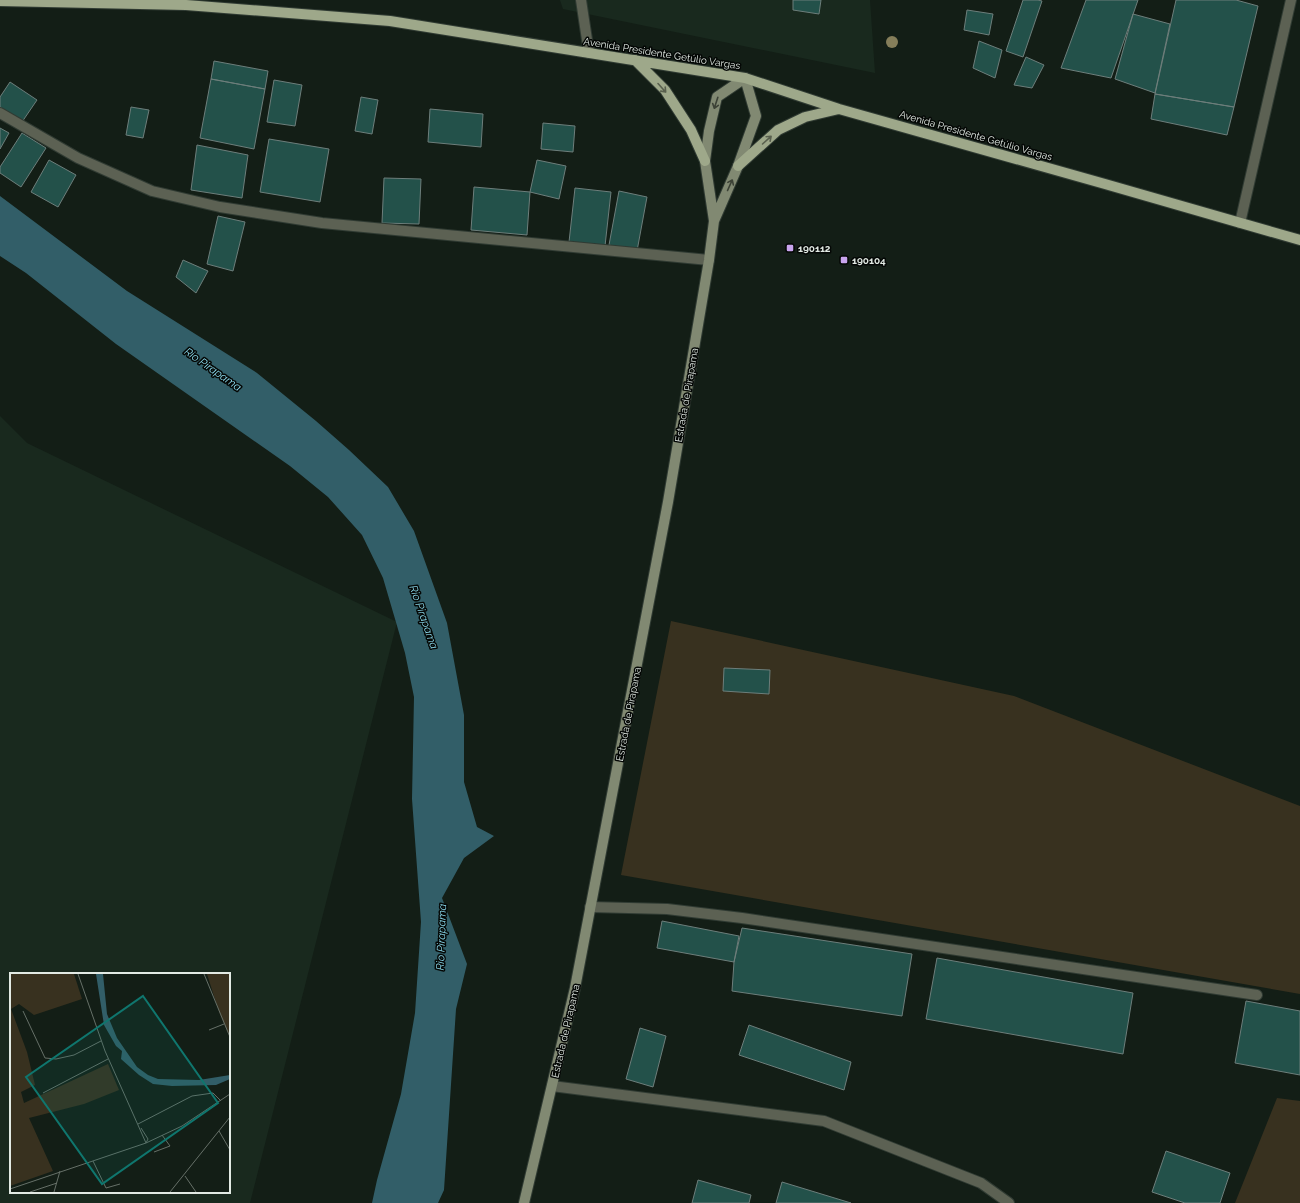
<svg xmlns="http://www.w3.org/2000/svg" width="1300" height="1203" font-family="Raleway,sans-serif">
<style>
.built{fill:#19291e;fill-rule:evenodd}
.green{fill:#38311f}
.water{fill:#325e68}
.building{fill:#23514a;stroke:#6d7e7b}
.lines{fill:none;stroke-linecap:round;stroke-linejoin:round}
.service-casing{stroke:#303b33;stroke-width:12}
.minor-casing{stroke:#303b33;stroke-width:12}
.secondary-casing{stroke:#303b33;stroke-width:12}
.primary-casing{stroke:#303b33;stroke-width:12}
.service{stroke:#5c6153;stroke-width:10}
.minor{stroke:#5c6153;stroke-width:10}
.secondary{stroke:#818972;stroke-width:10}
.primary{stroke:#9ea88a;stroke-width:10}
.tree{fill:#857e5a}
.oneway{stroke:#59604e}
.oneway2{stroke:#3c4236}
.poi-dot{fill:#c9a5ee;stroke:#040705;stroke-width:1.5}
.labels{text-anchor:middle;stroke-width:3;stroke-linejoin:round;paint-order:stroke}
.street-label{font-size:10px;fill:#e2eae4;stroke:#040705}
.poi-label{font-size:10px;font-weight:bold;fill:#e2eae4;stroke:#040705;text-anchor:start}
.water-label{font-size:11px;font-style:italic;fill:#8bd9ec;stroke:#040705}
.inset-road{fill:none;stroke:#667068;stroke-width:1}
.view{fill:#0f766e;fill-opacity:0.15;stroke:#0f766e;stroke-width:2}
.inset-edge{fill:none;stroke:#e2eae4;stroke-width:2}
</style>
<rect width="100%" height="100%" fill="#131e16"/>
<!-- built -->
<path class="built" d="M560,0H870L875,73L563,9Z
M0,416L27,443L397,622L250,1203H0ZM11,974H229V1192H11Z"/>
<!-- green -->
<path class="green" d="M671,621L1014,696L1300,806V994L621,875Z
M1277,1098L1300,1101V1203H1235Z"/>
<!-- water -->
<path class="water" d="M0,196L127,291L257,373L316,421L349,450L388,487L414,531L447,623L464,715V782L477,827L494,836L464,858L442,898L467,964L456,1009L444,1190L438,1203H372L377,1180L401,1094L415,1013L421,922L412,799L414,697L405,653L383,578L362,535L328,497L290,466L116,344L26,273L0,256Z"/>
<!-- building -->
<path class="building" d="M793,0H821L819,14L793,10Z
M1023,0H1038L1042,1L1023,57L1006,51Z
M1086,0H1138L1111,78L1061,68Z
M1176,0H1236L1258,6L1234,107L1155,94Z
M967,10L993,14L989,35L964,30Z
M1133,14L1170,24L1155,93L1115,79Z
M979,41L1002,50L995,78L973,68Z
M1026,57L1044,65L1032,88L1014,85Z
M214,61L268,71L265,89L211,79Z
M211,79L265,89L254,149L200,138Z
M274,80L302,85L295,126L267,122Z
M10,82L37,100L22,122L0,107V97Z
M1155,94L1234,107L1227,135L1151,119Z
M361,97L378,100L372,134L355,131Z
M131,107L149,110L143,138L126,135Z
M430,109L483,114L481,147L428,142Z
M543,123L575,126L573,152L541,149Z
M0,128L9,133L0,149Z
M22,133L46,148L21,187L0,173V167Z
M269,139L329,149L320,202L260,192Z
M197,145L248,155L242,198L191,190Z
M49,160L76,175L58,207L31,192Z
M537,160L566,166L559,199L530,192Z
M384,178L421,179L419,224L382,223Z
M474,187L530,192L527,235L471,230Z
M575,188L611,192L605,246L569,242Z
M619,191L647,197L637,251L609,245Z
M218,216L245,222L233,271L207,264Z
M183,260L208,271L196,293L176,277Z
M724,668L770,670L769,694L723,691Z
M662,921L739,936L734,962L657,948Z
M742,928L912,954L902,1016L732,991L734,962Z
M937,958L1133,993L1123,1054L926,1019Z
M1246,1001L1300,1011V1075L1235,1063Z
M749,1025L851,1062L844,1090L739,1055Z
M640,1028L666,1036L653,1087L626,1079Z
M1166,1151L1230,1173L1220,1203H1185L1152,1192Z
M698,1180L751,1195L749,1203H692Z
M782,1182L851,1203H776Z"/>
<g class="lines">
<!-- service casing -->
<g class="service-casing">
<path id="service" d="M581,0L589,53
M1240,223L1291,0
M590,907L667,909L742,918L1257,995
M552,1086L824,1121L981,1183L1009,1203"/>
</g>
<!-- minor casing -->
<g class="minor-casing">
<path id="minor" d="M0,113L78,158L152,191L220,207L322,223L709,260"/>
</g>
<!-- secondary casing -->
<g class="secondary-casing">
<path id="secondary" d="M524,1203L575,988L668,502L709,260L714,221L705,161L709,131L717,97L745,78L756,116L738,166L714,221"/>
</g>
<!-- primary casing -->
<g class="primary-casing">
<path id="primary" d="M0,1L186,5L390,21L745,78L839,109L1105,184L1300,240
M635,60L665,90L691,130L705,161
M738,166L778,130L805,117L839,109"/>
</g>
<!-- service -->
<use href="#service" class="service"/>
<!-- minor -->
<use href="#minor" class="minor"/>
<!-- secondary -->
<use href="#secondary" class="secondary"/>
<!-- primary -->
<use href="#primary" class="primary"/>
</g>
<!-- trees -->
<circle class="tree" cx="892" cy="42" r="6"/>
<!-- one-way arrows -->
<defs><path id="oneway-shaft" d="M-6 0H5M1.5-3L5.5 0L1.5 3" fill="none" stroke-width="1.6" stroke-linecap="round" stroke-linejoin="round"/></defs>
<g class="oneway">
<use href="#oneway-shaft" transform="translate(662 88) rotate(48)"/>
<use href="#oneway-shaft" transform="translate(767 140) rotate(-42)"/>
</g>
<g class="oneway2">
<use href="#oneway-shaft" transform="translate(716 103) rotate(108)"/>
<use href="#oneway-shaft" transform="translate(730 185) rotate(-66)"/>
</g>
<!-- markers -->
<g class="poi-dot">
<rect x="786" y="244" width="8" height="8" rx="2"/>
<rect x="840" y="256" width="8" height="8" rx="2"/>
</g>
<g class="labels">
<!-- street labels -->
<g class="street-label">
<text transform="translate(662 53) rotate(9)" y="4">Avenida Presidente Getúlio Vargas</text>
<text transform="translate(976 135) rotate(16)" y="4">Avenida Presidente Getúlio Vargas</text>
<text transform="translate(686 395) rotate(-80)" y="4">Estrada de Pirapama</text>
<text transform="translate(628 714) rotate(-79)" y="4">Estrada de Pirapama</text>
<text transform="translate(565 1031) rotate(-77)" y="4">Estrada de Pirapama</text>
</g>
<!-- poi labels -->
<g class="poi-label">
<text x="798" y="252">190112</text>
<text x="852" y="264">190104</text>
</g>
<!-- water labels -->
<g class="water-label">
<text transform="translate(213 369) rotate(35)" y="4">Rio Pirapama</text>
<text transform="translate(424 617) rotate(71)" y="4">Rio Pirapama</text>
<text transform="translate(441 937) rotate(-88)" y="4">Rio Pirapama</text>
</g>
</g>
<!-- overview -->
<g transform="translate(10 973)">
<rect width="220" height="220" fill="#131e16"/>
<path d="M0,1H64L72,26L24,42L9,31L1,36L17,79L25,112L11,119L14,130L98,91L109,117L74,131L19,145L43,198L0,213ZM197,1H220V65L209,39Z" fill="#38311f"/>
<path d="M86,1H93L97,41L107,65L127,94L138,102L148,106L189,107L220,102V106L206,112L162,113L143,111L129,102L111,86L112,78L106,73L94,52Z" fill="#325e68"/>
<path class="inset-road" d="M68,1L95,78L136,170M194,1L220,64M13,38L35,85L46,86L64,82L91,68M199,57L214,51M33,120L98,86M128,151L182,123L203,120L211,128M131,155L138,166L136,170M209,158L220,177M144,179L160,173L152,162M83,188L96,215L110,211M175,203L186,219M0,216L136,170L172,153L220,121M20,219L47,210M44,219L50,198M160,219L220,144"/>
<path class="view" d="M133,23L208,130L92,211L16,104Z"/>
<rect width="220" height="220" class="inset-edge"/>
</g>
</svg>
